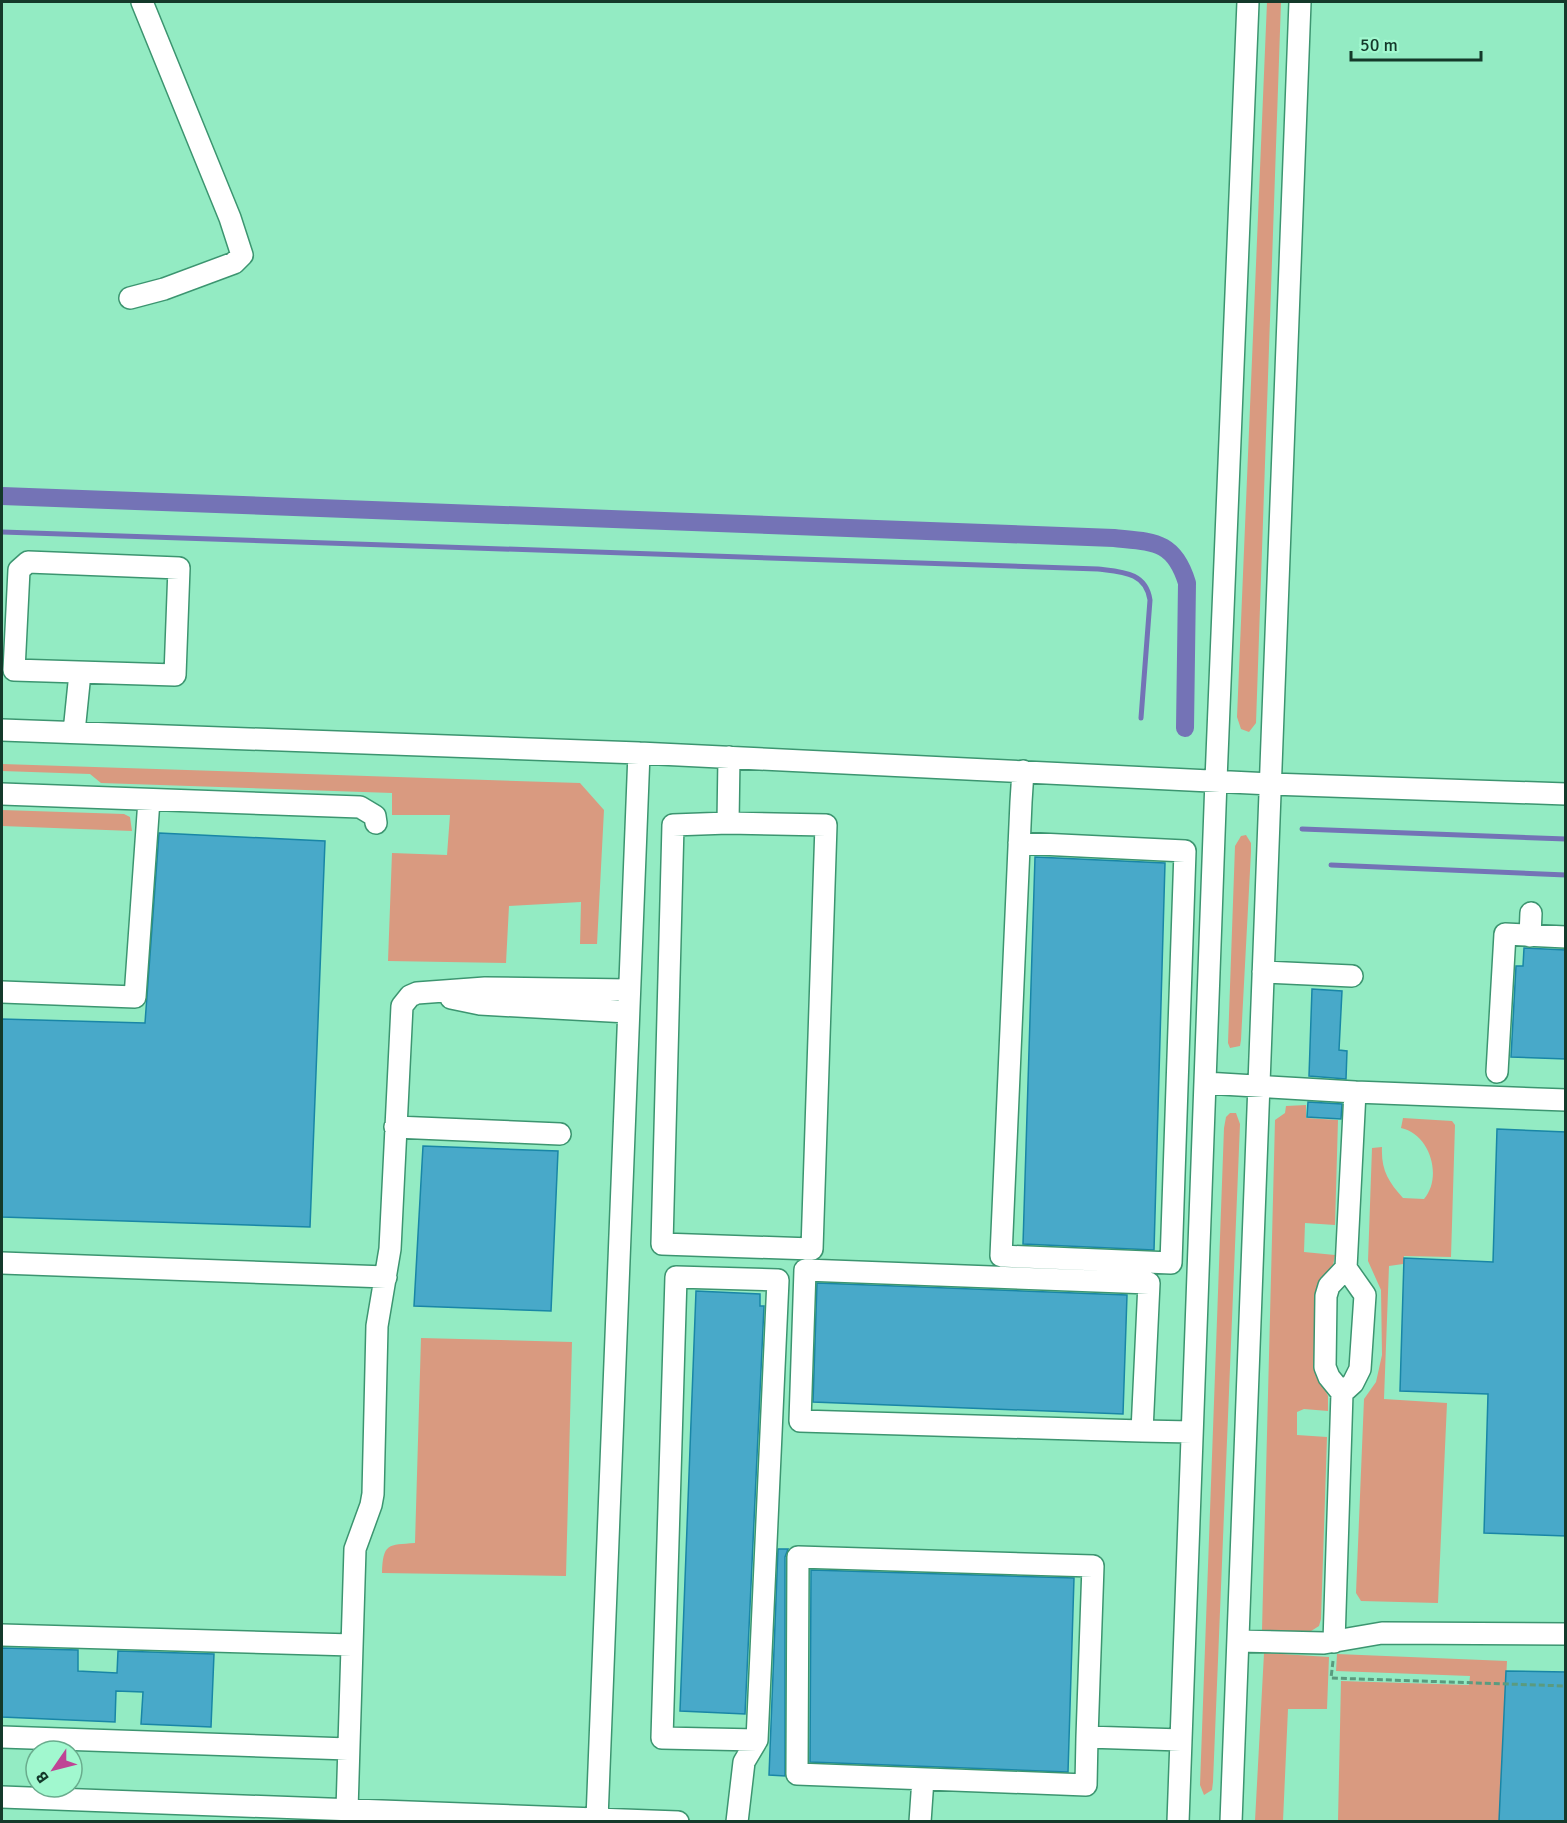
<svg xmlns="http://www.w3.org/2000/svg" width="1567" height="1823" font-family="Signika,sans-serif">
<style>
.green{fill:#d99a80}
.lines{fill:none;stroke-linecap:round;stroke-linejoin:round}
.stream{stroke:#7473b6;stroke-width:5}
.canal{stroke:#7473b6;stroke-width:18}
.building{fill:#48a9c9;stroke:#1986a6;stroke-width:1.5}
.minor-casing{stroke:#3c9570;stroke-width:24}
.path{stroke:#5a9b7f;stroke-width:3;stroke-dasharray:6 3;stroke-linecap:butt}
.minor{stroke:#fff;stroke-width:21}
</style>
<rect width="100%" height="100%" fill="#93ebc3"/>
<!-- green -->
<path class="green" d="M1267,2H1281L1256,723L1249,732L1241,729L1237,717Z
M2,764L580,783L604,810L597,944H580L581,902L509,906L506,963L388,961L392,853L447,855L450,815H392V793L101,783L90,774L2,771Z
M2,810L124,814L130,817L132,831L2,826Z
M1246,835L1251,843V852L1241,1040L1240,1046L1230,1048L1228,1043L1235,846L1241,836Z
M1306,1105V1118L1338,1120L1335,1225L1305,1223L1304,1252L1335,1255L1314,1364L1328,1396V1411L1304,1409L1297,1412V1435L1327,1437L1321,1619L1319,1626L1308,1633L1262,1630L1275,1120L1285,1113L1286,1106Z
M1230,1113H1236L1240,1124L1213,1782L1212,1790L1204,1795L1200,1785L1224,1128L1226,1117Z
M1403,1118L1452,1121L1455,1125L1451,1257L1404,1256L1403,1264L1389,1266L1384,1399L1447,1403L1438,1603L1361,1601L1356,1593L1364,1399L1376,1382L1382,1355L1381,1290L1368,1261L1372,1148L1382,1147C1381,1170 1388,1181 1403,1198L1424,1199C1443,1177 1430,1134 1401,1128Z
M421,1338L572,1342L566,1576L382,1573C383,1543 388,1545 415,1543Z
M1264,1653L1329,1657L1327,1709H1288L1283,1821H1255Z
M1337,1654L1507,1661L1499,1821H1338L1341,1681L1469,1685L1470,1676L1336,1671Z"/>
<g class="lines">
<!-- stream -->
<path class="stream" d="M2,532L1098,569C1122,572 1146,572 1150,600L1141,718
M1302,829L1566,839
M1331,865L1566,875"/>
<!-- canal -->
<path class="canal" d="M2,496L1114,538C1153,542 1174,540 1187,583L1185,728"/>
</g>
<!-- building -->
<path class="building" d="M159,833L325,841L310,1227L2,1217V1019L145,1023Z
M1035,857L1165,863L1154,1250L1023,1244Z
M1524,948L1566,950V1059L1511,1057L1516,966H1523Z
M1312,989L1342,991L1339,1050L1347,1051L1346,1079L1309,1076Z
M1308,1102L1342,1104L1341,1119L1307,1117Z
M1497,1129L1566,1132V1536L1484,1533L1488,1394L1400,1391L1404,1258L1493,1262Z
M423,1146L558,1151L551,1311L414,1306Z
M817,1283L1127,1295L1123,1414L813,1402Z
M696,1291L760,1294V1306H764L745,1714L680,1711Z
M778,1549H788L785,1557V1776L769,1775Z
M811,1570L1074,1578L1068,1772L810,1762Z
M2,1648L78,1650V1671L117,1673L118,1651L214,1654L211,1727L141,1724L143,1692L116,1691L115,1722L2,1717Z
M1506,1671L1566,1672V1821H1499Z"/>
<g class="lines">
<!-- minor casing -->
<g class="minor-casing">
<path id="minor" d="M130,298L164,289L234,263L242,255L230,218L142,2
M28,562L179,568L175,675L14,670L19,570Z
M2,730L639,753L1271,784L1566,794
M74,732L80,673
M2,794L360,807L375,816L376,823
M728,823L673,825L662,1244L812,1249L826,825L728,823L729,757
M1019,843L1185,851L1171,1263L1001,1256L1021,802L1023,771
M1530,936L1531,913
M1263,972L1352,976
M2,992L135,997L149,800
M451,998L480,1004L628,1012
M1497,1072L1505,934L1566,937
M1205,1083L1355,1092
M395,1127L560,1134
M2,1263L386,1277
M1342,1393L1353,1383L1360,1369L1365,1295L1346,1268
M1142,1431L1149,1283L805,1270L800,1421L1142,1431L1192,1432
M2,1635L352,1645
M1238,1641L1324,1643L1382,1633L1566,1634
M1334,1642L1342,1393L1329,1377L1325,1367L1326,1296L1329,1286L1346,1268L1355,1092L1566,1100
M2,1737L348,1749
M1087,1737L1093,1566L798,1557L797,1774L1086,1785L1087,1737L1181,1740
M2,1797L678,1822
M347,1810L355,1549L371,1505L373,1494L377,1326L390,1249L402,1006L410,996L417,993L485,988L629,990
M597,1819L639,753
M737,1822L744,1762L757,1740L778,1280L676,1277L662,1738L757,1740
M920,1822L923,1779
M1178,1822L1216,780L1248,2
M1231,1822L1300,2"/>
</g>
<!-- path -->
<path class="path" d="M1333,1661L1331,1678L1566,1686"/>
<!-- minor -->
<use href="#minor" class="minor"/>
</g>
<!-- border -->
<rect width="1567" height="1823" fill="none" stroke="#14392a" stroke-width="6"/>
<!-- north arrow -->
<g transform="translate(54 1769) rotate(235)"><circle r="28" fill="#a1f8cf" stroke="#69ac8d" stroke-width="1.5"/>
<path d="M0-4.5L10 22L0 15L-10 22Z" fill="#bf4495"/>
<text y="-9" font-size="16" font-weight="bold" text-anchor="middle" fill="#14392a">B</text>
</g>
<!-- scale -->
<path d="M1351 51v9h130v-9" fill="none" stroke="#14392a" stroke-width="3"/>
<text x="1360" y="51" font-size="18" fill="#14392a" stroke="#a1f8cf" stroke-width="4.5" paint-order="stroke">50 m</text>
</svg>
